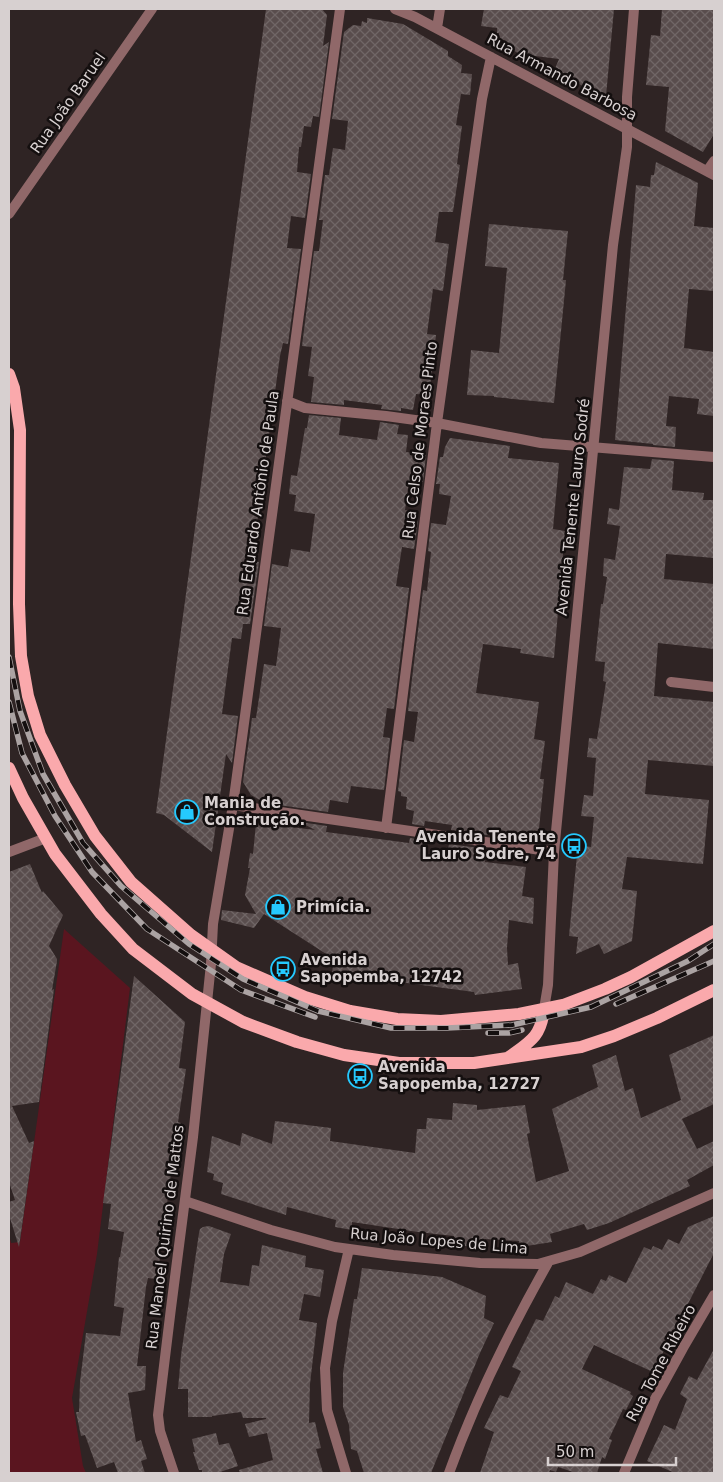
<svg xmlns="http://www.w3.org/2000/svg" width="723" height="1482" font-family="'DejaVu Sans',sans-serif">
<style>
.green{fill:#5a151f}
.building{fill:url(#building-cross-hatch)}
.lines{fill:none;stroke-linecap:round;stroke-linejoin:round}
.minor{stroke:#906869;stroke-width:10}
.primary{stroke:#faa9ac;stroke-width:12}
.rail-casing{stroke:#aba3a3;stroke-width:5.5}
.rail{stroke:#140f0f;stroke-width:4;stroke-dasharray:11;stroke-linecap:butt}
.labels{text-anchor:middle;stroke-width:5;stroke-linejoin:round;paint-order:stroke}
.street-label{font-size:15px;fill:#d7d0d0;stroke:#140f0f}
.poi-label{font-size:15px;font-weight:bold;fill:#d7d0d0;stroke:#140f0f;text-anchor:start}
</style>
<defs>
<pattern id="building-cross-hatch" width="8" height="8" patternUnits="userSpaceOnUse" patternTransform="scale(1.25)"><rect width="8" height="8" fill="#594d4d"/><path d="M0 0l8 8M0 8l8-8" fill="none" stroke="#706666"/></pattern>
</defs>
<rect width="100%" height="100%" fill="#2f2424"/>
<!-- green -->
<path class="green" d="M64,929L130,988L97,1254L72,1398L83,1466L86,1473H9V1235L11,1243L20,1242Z"/>
<!-- building -->
<path class="building" d="M266,9H322L327,15L323,46L329,42L319,117L313,116L311,127L304,126L301,147H299L297,172L311,174L305,218L291,216L287,248L301,249L288,344L283,343L280,356L263,478L252,561L259,562L250,624H243L241,639L232,638L222,714L238,716L232,763L226,754L212,852L164,815L156,813Z
M484,9H614L606,96L598,94L554,71L559,59L527,55V58L498,42L499,33H497V28L481,26Z
M662,9H714V134L703,152L665,131L669,87L646,85L651,35L660,36Z
M367,18L403,24L448,51V56L462,65L461,73L472,74L470,95L461,94L456,125L462,126L457,164L460,165L453,212H439L435,242L449,244L443,291L433,289L427,334L436,335L429,395L416,394L413,410L401,408V411L381,409L382,405L344,400V405L311,402L314,377L308,376L312,347L302,346L314,251H319L323,220H319L325,175H329L333,148L345,150L348,121L332,119L344,32L353,25L361,26L362,21L367,23Z
M656,162L698,183L694,226L714,228V291L689,289L684,348L714,352V416L697,414L699,399L669,396L666,426L676,427L675,447L653,445V444L615,440L636,185L650,187L651,175H654Z
M489,224L568,231L563,280H566L554,403L494,397V396L467,395L471,350L499,353L507,268L485,266Z
M309,415L341,418L339,435L377,440L380,422L399,425L397,434L408,435L406,452L426,455L423,482L409,481L405,510L413,511L412,520L418,521L414,549L402,547L396,586L409,588L394,709L387,708L383,737L390,738L384,790L351,786L348,803L330,800L328,812L265,803L251,795L243,782L252,718H256L264,664L276,666L281,628L264,626L272,564L288,567L291,549L310,552L315,514L294,511L296,495L289,494L291,475L297,476L305,428H307Z
M450,438L510,446L508,458L559,463L553,529L565,531L554,658L520,653L521,649L483,644L476,693L539,702L534,739L545,741L540,779H544L539,829L533,836L489,830L488,835L451,830L452,825L425,821L424,826L412,824L414,811L406,809L407,797L401,796V792L398,791L404,740L414,742L418,712L408,711L423,590L427,591L431,552L428,551L431,523L446,525L451,496L439,494L440,484H436L440,457H443L445,447Z
M652,459L674,461L672,490L704,493L703,500H714V558L666,554L664,579L714,584V649L658,643L654,696L714,702V766L648,760L645,794L709,800L703,864L627,857L622,889L637,891L632,941L604,954L599,944L576,954L578,937L569,936L578,845L591,847L594,817L581,816L584,795L593,796L596,758L587,757L589,738L597,739L606,682L603,681L605,662L595,661L601,604H603L607,577L603,576L604,558L615,560L620,526L607,524L609,508L619,510L624,467L650,469Z
M300,822L327,826L326,832L409,843L410,838L423,840L421,855L446,859L449,844L486,849L485,862L526,867L522,896L534,898L533,924L509,920L507,948L508,965L518,963L522,989L475,995L474,992L332,973L334,959L264,914L254,928L221,920L222,910L256,914L245,895L250,868H248L250,853L253,854L256,823L315,830Z
M30,864L42,893L43,891L63,915L49,946L57,959V961L52,990L54,989L39,1102L12,1106L29,1143L34,1141L19,1247L9,1215V1202L15,1200L9,1182V872Z
M134,976L185,1022L179,1068L186,1069L178,1122L181,1123L179,1136H176L157,1279L148,1278L146,1287L137,1366H146L145,1390L128,1393L136,1442L141,1440L147,1459L141,1461L145,1473H118L114,1462L97,1468L85,1435L81,1436L76,1412H79L80,1382L86,1333L120,1336L124,1308L114,1306L119,1257H120L124,1232L108,1229L111,1204L103,1203Z
M714,1035V1104L682,1119L697,1149L714,1141V1165L687,1180L690,1186L609,1223L587,1230L584,1224L550,1234L552,1242L520,1247L519,1241L485,1239L486,1248L454,1245V1236L418,1232L352,1222V1230L335,1227L336,1220L287,1207L286,1215L221,1194L223,1183L213,1180L214,1174L207,1172L212,1136L240,1146L242,1133L272,1144L275,1121L331,1128L330,1141L415,1153L417,1129H426L427,1118L452,1120L453,1103L477,1105V1110L525,1105L530,1133L527,1134L536,1182L569,1171L552,1109L598,1087L592,1065L616,1055L625,1091L633,1088L641,1118L681,1100L669,1055Z
M714,1216V1253L653,1372L594,1345L582,1369L631,1392L630,1394L633,1396L626,1410L623,1409L609,1439L612,1440L605,1459L602,1457L597,1473H576L558,1467L556,1472L550,1470L549,1473H480L494,1432L484,1428L500,1395L508,1398L521,1371L512,1367L536,1319L543,1321L555,1296L559,1298L566,1282L593,1294L601,1279L606,1281L609,1275L626,1283L644,1247L651,1250L653,1246L662,1250L668,1239L679,1244L688,1227Z
M209,1226L231,1234L224,1254L220,1282L249,1286L252,1265L259,1266L262,1245L306,1256L305,1267L324,1270L320,1297L304,1294L299,1320L317,1323L310,1384L309,1423L315,1422L321,1448L316,1449L323,1473H240L239,1470L273,1460L267,1433L249,1437L245,1424L266,1419V1418H243L241,1412L212,1416V1417H188V1389H178L181,1355L199,1233L200,1229L203,1227Z
M362,1268L442,1277L486,1296L484,1318L494,1323L480,1353L431,1473H364L357,1451L351,1449L349,1425L343,1407V1373L354,1299H357Z
M714,1349V1473H675L647,1461L664,1425L675,1430L687,1399L680,1394L689,1376L697,1380Z
M216,1433L219,1445L229,1443L238,1466L217,1473H202V1470H199L193,1452H195L192,1439Z"/>
<g class="lines">
<!-- minor -->
<path class="minor" d="M395,9L415,17L714,175
M437,28L440,9
M707,171L714,161
M9,214L152,9
M287,401L305,408L386,416L437,423L541,443L714,457
M671,682L714,687
M233,805L554,852
M386,828L437,423L482,99L491,57
M9,852L46,838
M544,1009L548,985L554,852L613,245L627,147V97L634,9
M185,1201L271,1230L335,1247L393,1255L480,1263L538,1264L580,1252L714,1193
M174,1473L160,1431L158,1415L171,1308L193,1137L211,964L213,924L233,805L340,9
M346,1473L327,1410L325,1368L332,1321L349,1249
M449,1473C475,1401 511,1328 549,1261
M624,1473L655,1399L683,1348L714,1295"/>
<!-- primary -->
<path class="primary" d="M9,374L14,388L20,430L19,604L21,656L28,696L40,735L65,785L95,836L131,882L191,935L236,967L305,997L350,1011L397,1019L441,1021L519,1014L563,1005L605,989L631,977L714,931
M9,768L23,798L55,854L101,914L133,949L192,994L243,1022L297,1042L344,1055L399,1063H474L581,1047L614,1036L657,1018L714,990
M509,1057C530,1042 541,1037 544,1009"/>
<!-- rail casing -->
<g class="rail-casing">
<path id="rail" d="M9,657L20,711L43,774L83,843L121,886L189,944L243,979L318,1011L391,1028H447L512,1025L591,1007L688,961L714,944
M9,702L22,753L55,816L92,872L147,929L241,990L315,1017
M616,1004L714,961
M488,1033H509L522,1030"/>
</g>
<!-- rail -->
<use href="#rail" class="rail"/>
</g>
<!-- icons -->
<defs>
<g id="shop-ring" transform="scale(1.25)"><circle r="9.5" fill="#140f0f" stroke="#25c9fe" stroke-width="1.5"/><path d="M-5-2.5h2.3a2.7 3.5 0 0 1 5.4 0H5L5.5 6h-11ZM-1.5-2.5h3a1.5 2.3 0 0 0-3 0Z" fill="#25c9fe"/></g>
<g id="bus-ring" transform="scale(1.25)"><circle r="9.5" fill="#140f0f" stroke="#25c9fe" stroke-width="1.5"/><path d="M-5-6H5V4H4V6H2V4H-2V6H-4V4H-5ZM-3.5-4V0h7V-4ZM-3.5 1.2v1.5H-2V1.2ZM2 1.2v1.5H3.5V1.2Z" fill="#25c9fe"/></g>
</defs>
<g fill-rule="evenodd">
<use href="#shop-ring" x="187" y="812"/>
<use href="#bus-ring" x="574" y="846"/>
<use href="#shop-ring" x="278" y="907"/>
<use href="#bus-ring" x="283" y="969"/>
<use href="#bus-ring" x="360" y="1076"/>
</g>
<g class="labels">
<!-- street labels -->
<g class="street-label">
<text transform="translate(562 77) rotate(28)" y="5">Rua Armando Barbosa</text>
<text transform="translate(68 103) rotate(-55)" y="5">Rua João Baruel</text>
<text transform="translate(420 440) rotate(-83)" y="5">Rua Celso de Moraes Pinto</text>
<text transform="translate(258 503) rotate(-82)" y="5">Rua Eduardo Antônio de Paula</text>
<text transform="translate(573 507) rotate(-84)" y="5">Avenida Tenente Lauro Sodré</text>
<text transform="translate(165 1237) rotate(-83)" y="5">Rua Manoel Quirino de Mattos</text>
<text transform="translate(439 1241) rotate(5)" y="5">Rua João Lopes de Lima</text>
<text transform="translate(661 1363) rotate(-62)" y="5">Rua Tome Ribeiro</text>
</g>
<!-- poi labels -->
<g class="poi-label">
<text x="204" y="808">Mania de<tspan x="204" dy="17">Construção.</tspan></text>
<text x="556" y="842" text-anchor="end">Avenida Tenente<tspan x="556" dy="17">Lauro Sodre, 74</tspan></text>
<text x="296" y="912">Primícia.</text>
<text x="300" y="965">Avenida<tspan x="300" dy="17">Sapopemba, 12742</tspan></text>
<text x="378" y="1072">Avenida<tspan x="378" dy="17">Sapopemba, 12727</tspan></text>
</g>
</g>
<!-- border -->
<rect width="723" height="1482" fill="none" stroke="#d7d0d0" stroke-width="20"/>
<!-- scale -->
<path d="M548 1457v8h128v-8" fill="none" stroke="#d7d0d0" stroke-width="2.5"/>
<text x="556" y="1457" font-size="15" fill="#d7d0d0" stroke="#140f0f" stroke-width="4" paint-order="stroke">50 m</text>
</svg>
